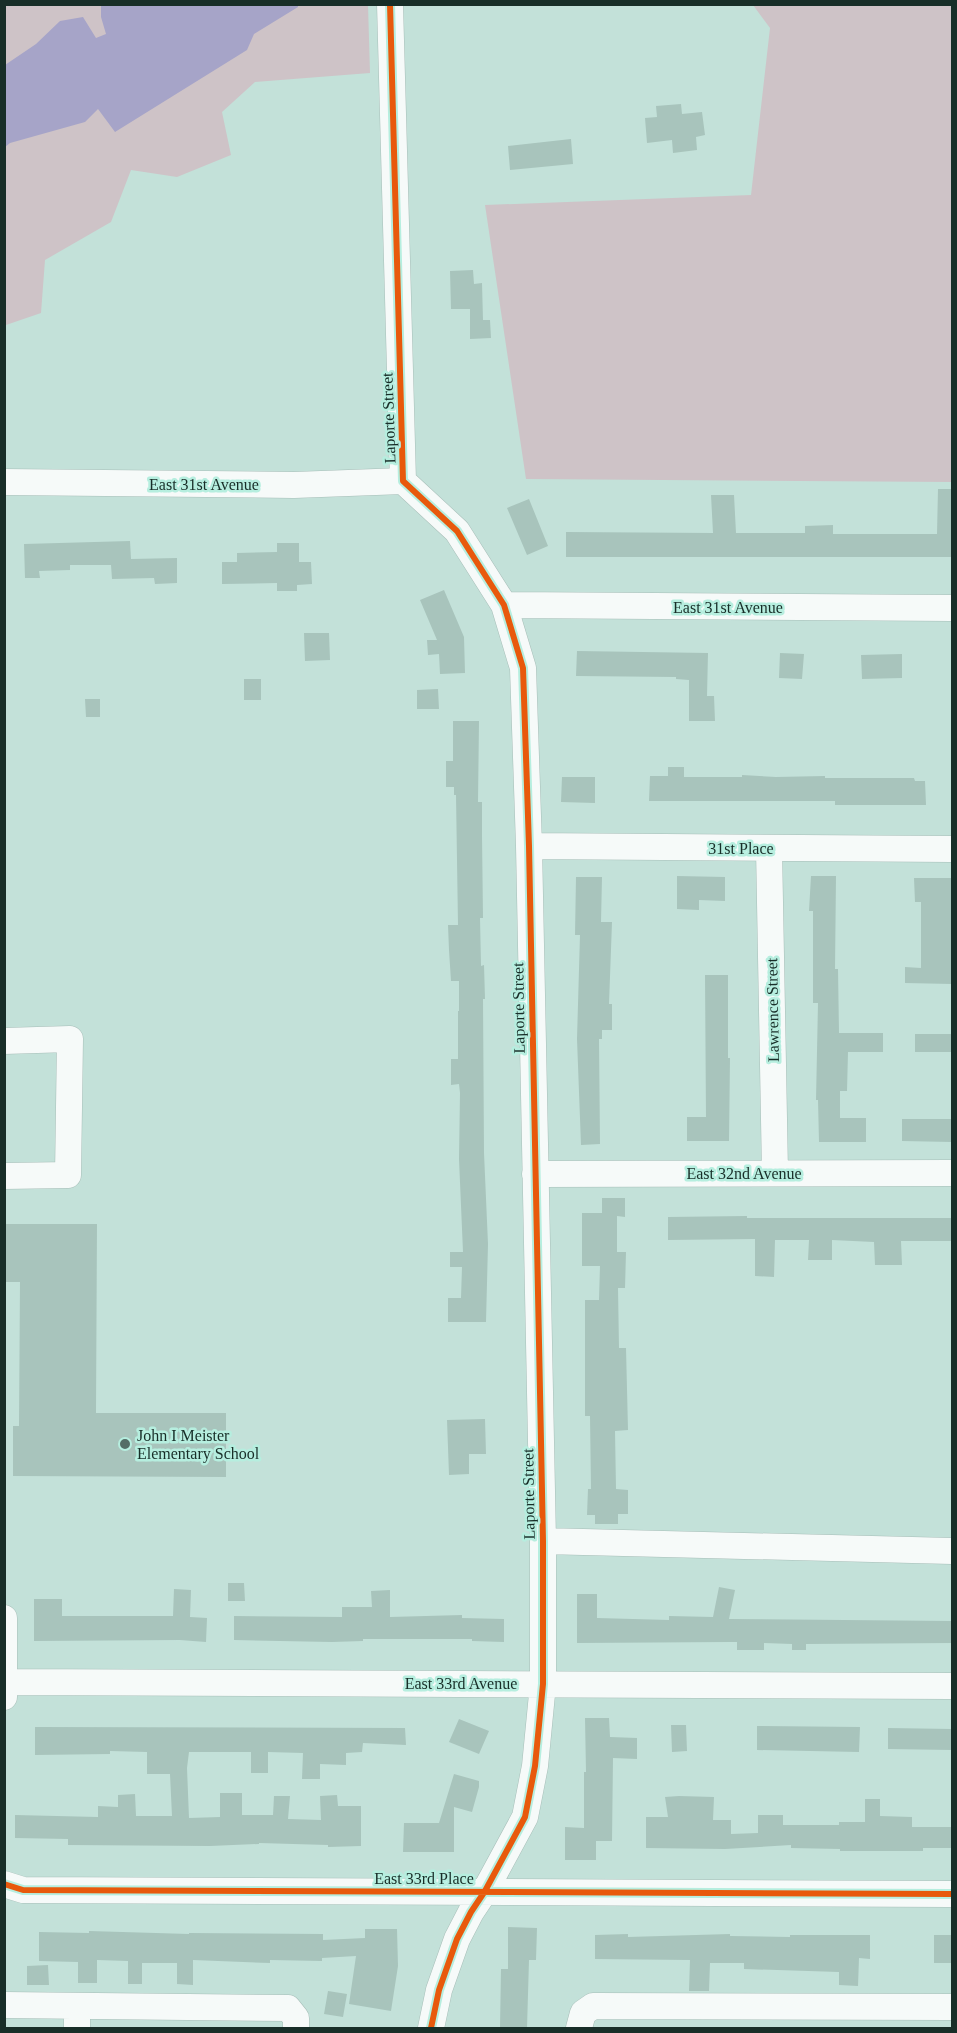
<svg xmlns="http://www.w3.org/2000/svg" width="957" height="2033" font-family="Georgia,serif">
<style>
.green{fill:#cec3c7}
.water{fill:#a6a4c8}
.building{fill:#a8c4bc}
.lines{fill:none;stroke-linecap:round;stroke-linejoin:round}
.minor-casing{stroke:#a7beb8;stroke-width:27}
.minor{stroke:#f6faf9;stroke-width:26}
.cycleway-casing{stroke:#b6eedf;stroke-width:10}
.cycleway{stroke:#e8590c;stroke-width:6}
.poi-dot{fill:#546d66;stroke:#b6eedf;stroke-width:2}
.labels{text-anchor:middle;stroke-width:5;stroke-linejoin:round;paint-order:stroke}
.street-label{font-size:16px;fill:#182e28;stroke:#b6eedf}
.poi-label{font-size:16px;fill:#182e28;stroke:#b6eedf;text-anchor:start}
</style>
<rect width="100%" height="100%" fill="#c3e1d9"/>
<!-- green -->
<path class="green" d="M4,5H368L370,73L255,82L222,112L231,155L177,177L131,170L111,222L45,260L41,313L6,325Z
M753,5H952V482L526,479L485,205L751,195L770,28Z"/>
<!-- water -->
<path class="water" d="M101,5L298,4V7L254,34L247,50L115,132L98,109L85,122L10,143L5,147V65L36,44L60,21L83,17L96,38L106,34L101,17Z"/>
<!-- building -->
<path class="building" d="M681,104L682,114L702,112L705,135L696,137L697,150L673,153L672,140L647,143L645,118L657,117L656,106Z
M571,139L573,164L510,170L508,146Z
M473,270L474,284L482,283L483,320H490L491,338L470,339V309H451L450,271Z
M938,489H952V557H566V532L713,533L711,495H734L736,533H805V526L833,525V534H937Z
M529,499L548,546L527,555L507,508Z
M130,541L131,559L177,558V583L155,584L154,578L112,579L111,565H70V570L39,571L40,578H25L24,544Z
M277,543H299V562H311L312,584L297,585V591H277V583L222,584V562H237V553L277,552Z
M444,590L464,637L465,673L440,674L439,654L428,655L427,640H437L420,600Z
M304,633H329L330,660L305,661Z
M577,651L708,653L707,696H714L715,721H689V680L676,679V677L576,676Z
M780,653L804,654L802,679L779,678Z
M902,654V678L862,679L861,655Z
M244,679H261V700H244Z
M438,689L439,709H417V690Z
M85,699H100V717H86Z
M453,721H479L478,802H482V836L483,918H480L481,966L484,965L485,999H483L484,1153L488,1244L486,1322H448V1298H461L462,1267H450V1252H463L459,1159L460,1093L459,1084L451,1085V1059H458V1011H459V981H451L449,950L448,925H458L456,795H454V787H446V761H453Z
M668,767H684V777H742V775L776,777L825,776V778H914L915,781H925L926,805H835V801H649L650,776H668Z
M562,777H595V803L561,802Z
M677,876L725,877V901L699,900V910L677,909Z
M811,876H836L835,969H838L839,1033H883V1052H848L847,1091H840V1118H866V1142H819L818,1100H816L818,1003H813V911H809Z
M576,877H602L601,922H612L609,1004H612V1030H602V1039H599L600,1144L581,1145L577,1039L580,935H575Z
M914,878H952V984L905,983V967L921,968V902H915Z
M705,975H728V1058H730L729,1141H687V1117H706Z
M915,1034H952V1052H915Z
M902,1119H952V1142L902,1141Z
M602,1198H625V1217L617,1216V1252H626L625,1288H618L619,1348H626L628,1430L615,1431L616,1489L628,1490V1514H618V1524H595V1515H587L588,1489H591L590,1416H585V1300H599L600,1266H582V1213H602Z
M747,1216V1218H952V1241H901L902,1265H875L874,1242L832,1240V1260H808L809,1240H775L774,1277L755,1276V1239L668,1240V1217Z
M4,1224H97L96,1413H226V1477L13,1476V1426H19L20,1282H4Z
M485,1419L486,1454H469V1474L449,1475L447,1420Z
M228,1583H244L245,1601H228Z
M719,1587L735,1590L729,1619L952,1621V1643L806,1644V1650H792V1644L764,1643V1650H737V1642H729L577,1643V1594H597V1618L669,1620V1616L713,1617Z
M174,1589L191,1590L190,1617L207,1618L206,1642L180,1640L34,1641V1599H62V1616H173Z
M390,1590V1617L462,1615V1618L504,1619V1642L472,1641V1639H363V1641L332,1642L234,1640V1616L342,1617V1607H372L371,1591Z
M585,1718H609L610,1737L637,1738V1759L613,1758L612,1841H596V1860H565V1827L584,1828V1772H586Z
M459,1719L489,1731L479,1754L449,1742Z
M671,1725H686L687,1751L672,1752Z
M757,1726L860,1727L859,1752L757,1750Z
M35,1727L405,1728L406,1745L363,1743L362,1752L346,1753V1765L320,1764V1779H302L303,1753L268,1752V1773H251V1752H189L187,1768L189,1818L220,1817V1793H242V1815H273L274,1796H290L288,1819L321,1820L320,1796L337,1795L338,1806H361V1846L328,1847V1845L259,1843V1844L210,1846L68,1845V1839L15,1838V1815L98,1817V1806L118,1807V1795L135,1794L136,1816H172L170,1774H147V1752L110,1751V1754L35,1755Z
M888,1728L952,1729V1750L888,1749Z
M454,1774L479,1781V1787L472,1812L454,1807V1852H403L404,1823H439Z
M679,1796L714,1797L713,1820H731V1834L758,1833V1815H783V1825H839V1822H865V1799H880V1816L912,1817V1827H952V1848H923V1851H840V1849L791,1848V1845L725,1849L646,1848V1817H668L665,1797Z
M508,1927L537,1928L536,1960H529L527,2028H500L501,1969H508Z
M365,1929H397L398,1966L391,2011L349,2004L356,1956L322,1958V1961L270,1960V1963L193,1960V1985L177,1984V1963H142V1984H128V1961L97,1960V1983H78V1962L39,1961V1932L89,1933V1931L189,1934V1933L323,1934V1940L365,1938Z
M628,1934V1937L730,1934V1936L790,1937V1935H870V1959L859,1958L858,1986L839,1985V1972L744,1969V1963H710L709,1991H689L690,1960L595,1959V1935Z
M934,1935H952V1963H934Z
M48,1965L49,1985H27V1966Z
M328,1991L347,1994L343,2017L324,2014Z"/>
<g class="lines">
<!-- minor casing -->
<g class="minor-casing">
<path id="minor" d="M390,4L403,481L457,531L504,605L523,668L529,846L543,1541V1684L535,1766L525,1817L485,1891L471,1912L457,1939L439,1990L431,2028
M4,482L294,485L403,481
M504,605L952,608
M529,846L952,849
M769,848L775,1173
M4,1041L70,1039L68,1175L4,1176
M535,1174L952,1173
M543,1541L952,1551
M4,1618V1697
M4,1682L952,1686
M4,1884L23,1890L952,1894
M4,2005L288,2008L296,2018V2028
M77,2006V2028
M579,2028L583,2013L593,2006L952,2007"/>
</g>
<!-- minor -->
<use href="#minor" class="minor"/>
<!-- cycleway casing -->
<g class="cycleway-casing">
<path id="cycleway" d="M390,4L403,481L457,531L504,605L523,668L529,846L543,1541V1684L535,1766L525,1817L485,1891L471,1912L457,1939L439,1990L431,2028
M4,1884L23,1890L952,1894"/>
</g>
<!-- cycleway -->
<use href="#cycleway" class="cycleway"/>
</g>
<!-- markers -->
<circle class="poi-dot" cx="125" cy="1444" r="6"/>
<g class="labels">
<!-- street labels -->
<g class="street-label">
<text transform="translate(388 418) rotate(-92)" y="6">Laporte Street</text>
<text x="204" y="490">East 31st Avenue</text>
<text x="728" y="613">East 31st Avenue</text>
<text x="741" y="854">31st Place</text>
<text transform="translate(518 1008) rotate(-91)" y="6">Laporte Street</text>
<text transform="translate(772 1010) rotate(-91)" y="6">Lawrence Street</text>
<text x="744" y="1179">East 32nd Avenue</text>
<text transform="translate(528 1494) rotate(-91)" y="6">Laporte Street</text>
<text x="461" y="1689">East 33rd Avenue</text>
<text x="424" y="1884">East 33rd Place</text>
</g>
<!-- poi labels -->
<g class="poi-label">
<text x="137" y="1441">John I Meister<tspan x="137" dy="18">Elementary School</tspan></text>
</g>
</g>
<!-- border -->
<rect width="957" height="2033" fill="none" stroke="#182e28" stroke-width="12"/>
</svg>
